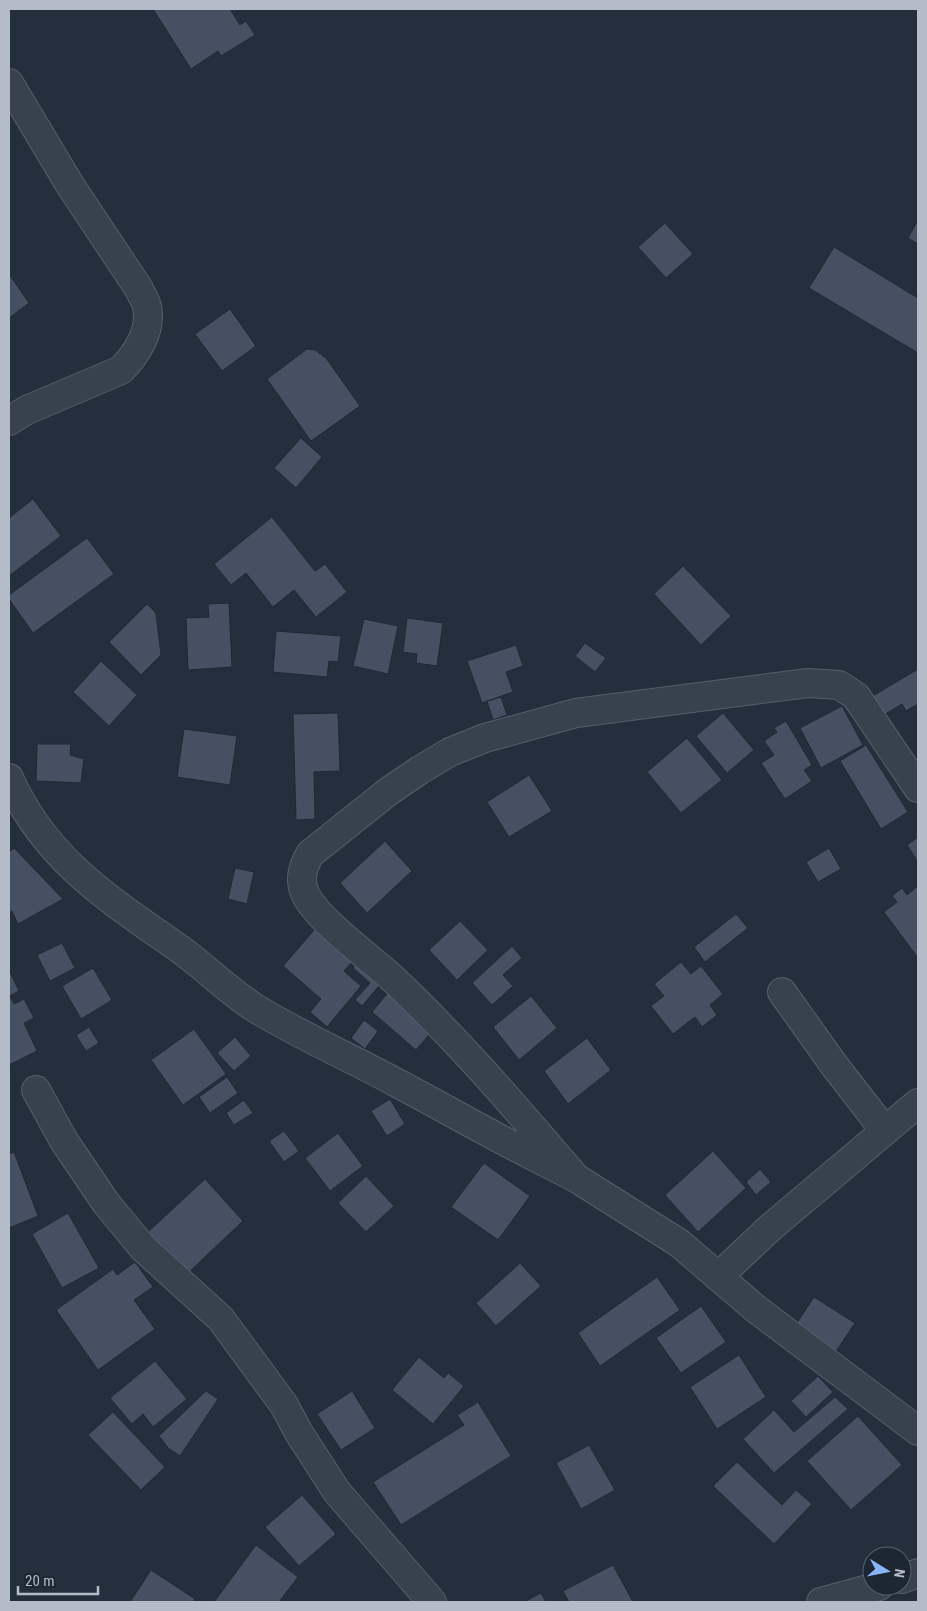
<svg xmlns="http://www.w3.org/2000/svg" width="927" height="1611" font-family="'Roboto Condensed',sans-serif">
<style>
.building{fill:#455162;stroke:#1f2835}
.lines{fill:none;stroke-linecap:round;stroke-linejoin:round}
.minor-casing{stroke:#565f6c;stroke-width:30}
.minor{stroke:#38414e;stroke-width:28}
</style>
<rect width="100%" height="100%" fill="#242f3e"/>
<!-- building -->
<path class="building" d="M153,9H230L240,25L246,21L255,35L221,56L218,51L191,69Z
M918,220V244L908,238Z
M665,223L693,254L666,278L638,247Z
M834,247L918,298V353L809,288Z
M9,274L29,303L9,318Z
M230,309L256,346L222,371L195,334Z
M307,349L315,350L326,358L360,406L311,441L267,379Z
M301,438L322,457L296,488L274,468Z
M33,499L61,536L9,576V518Z
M272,517L315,571L325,564L347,592L316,617L294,590L273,607L246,573L231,585L214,564Z
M87,538L114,574L33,633L9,599V595Z
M683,566L731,616L701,645L654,594Z
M229,603L232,667L188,670L186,618L209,617L208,604Z
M147,604L156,613L161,655L141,675L109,642Z
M407,618L443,623L437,666L416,663L417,654L403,652Z
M364,619L398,626L388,674L353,666Z
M276,631L341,636L338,662L329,661L327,677L273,672Z
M585,643L606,658L595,672L575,656Z
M516,645L523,666L506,672L513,692L482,703L467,661Z
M101,661L137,695L109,726L73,692Z
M918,669V704L906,711L902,704L882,716L871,697Z
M501,697L507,715L493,720L487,701Z
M842,706L863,745L821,768L800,728Z
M338,713L340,771L314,772L315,819L296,820L293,714Z
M723,713L754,750L727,773L696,736Z
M786,721L812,765L804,770L812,781L785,799L761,763L774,755L764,741L777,732L774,728Z
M184,729L237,736L230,785L177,777Z
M687,738L722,780L681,813L647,772Z
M37,744H71L70,755L84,759L81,783L36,781Z
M866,745L908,812L881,829L840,761Z
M529,775L552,811L509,837L487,802Z
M918,837V862L907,845Z
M385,841L412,871L367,913L340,883Z
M14,848L63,899L18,924L12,911L9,913V852Z
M829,848L841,869L818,882L806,862Z
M235,868L254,872L247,904L228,899Z
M918,886V958L884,912L897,902L892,896L902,888L907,895Z
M736,914L748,928L705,962L694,947Z
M460,921L488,950L457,980L429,950Z
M315,929L353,961L344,971L361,986L327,1027L310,1012L321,999L283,966Z
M62,943L75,968L50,981L37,955Z
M512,946L522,958L503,975L513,986L492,1005L472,983Z
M361,958L385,979L362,1006L355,1000L370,983L353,968Z
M681,962L691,974L701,966L723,994L710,1005L717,1015L702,1027L695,1017L673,1034L651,1006L664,996L654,984Z
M93,968L112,1000L81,1019L62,986Z
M9,970L19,991L10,996L14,1004L24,999L34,1018L24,1023L37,1051L9,1065Z
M390,990L435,1028L416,1050L372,1012Z
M531,996L557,1028L519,1060L493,1027Z
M364,1020L378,1031L365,1049L351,1038Z
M89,1027L99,1043L86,1051L76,1035Z
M194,1029L226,1074L183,1105L151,1060Z
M235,1037L251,1056L234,1071L217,1053Z
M587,1038L611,1070L568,1104L544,1071Z
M227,1077L238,1093L210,1113L199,1097Z
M390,1099L405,1124L387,1136L371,1111Z
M244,1100L253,1113L234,1125L226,1113Z
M284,1131L299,1151L284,1162L269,1141Z
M338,1133L363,1166L330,1191L305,1158Z
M713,1151L746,1188L698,1232L665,1195Z
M14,1152L38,1216L9,1228V1154Z
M484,1163L530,1196L498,1240L451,1207Z
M760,1169L771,1182L756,1195L746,1182Z
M366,1176L394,1206L366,1232L338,1203Z
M205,1179L243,1221L187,1274L148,1232Z
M68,1213L99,1268L62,1288L32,1234Z
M135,1262L153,1287L134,1300L155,1329L98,1370L56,1310L113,1269L117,1275Z
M520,1263L541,1286L496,1326L476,1303Z
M657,1277L680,1310L600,1366L578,1333Z
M814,1297L855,1323L835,1353L795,1326Z
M701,1306L726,1342L681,1373L656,1338Z
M739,1355L766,1397L717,1429L690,1387Z
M419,1357L444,1378L448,1373L464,1386L433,1424L392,1390Z
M155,1361L187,1399L153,1427L143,1414L132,1424L110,1398Z
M818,1376L833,1392L806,1417L791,1401Z
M206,1391L218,1399L180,1456L168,1448L159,1436Z
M352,1391L375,1428L341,1450L317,1414Z
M835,1397L848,1409L774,1473L743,1439L774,1410L794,1432Z
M478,1402L511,1456L401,1525L373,1482L464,1425L457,1415Z
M113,1412L165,1467L141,1490L88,1435Z
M858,1416L902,1465L851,1510L807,1461Z
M589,1445L615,1490L581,1509L556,1463Z
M737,1462L782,1505L796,1490L812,1504L774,1544L713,1486Z
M302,1495L336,1534L299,1566L265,1527Z
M256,1545L298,1577L279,1602H214Z
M613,1565L633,1602H569L563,1591Z
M151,1570L195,1599L193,1602H130Z
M541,1593L546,1602H524Z"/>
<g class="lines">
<!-- minor casing -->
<g class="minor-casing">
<path id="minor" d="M9,83L70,185L139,289C141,294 146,301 147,307C152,330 137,354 121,370L27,410L9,421
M9,778C45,859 107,898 177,947C204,966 227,990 255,1008C301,1036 351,1058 399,1084C435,1103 470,1123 506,1142L576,1178L679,1243L756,1309L918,1431
M782,992L834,1065L885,1131
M36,1090L64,1141L106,1203L143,1248L221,1319L284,1405L299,1433L337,1492L432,1602
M576,1178C516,1108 459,1041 391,977C370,958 315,918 305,893C299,880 303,866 310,854L389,791L420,770L450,752L485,738L576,713L808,683L839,685L856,696L918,788
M718,1277L771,1227L918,1103
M902,1579L918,1573
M821,1602L879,1586"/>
</g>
<!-- minor -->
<use href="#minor" class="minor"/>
</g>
<!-- border -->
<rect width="927" height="1611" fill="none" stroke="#b4bcc9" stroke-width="20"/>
<!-- north arrow -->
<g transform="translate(887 1571) rotate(100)"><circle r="24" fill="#1d2633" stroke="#59626f"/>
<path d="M0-4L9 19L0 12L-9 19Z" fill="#8ab4f8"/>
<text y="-8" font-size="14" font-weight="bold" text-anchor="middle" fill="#b4bcc9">N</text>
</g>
<!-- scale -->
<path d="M18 1586v8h80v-8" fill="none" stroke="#b4bcc9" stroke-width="2.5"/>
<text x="25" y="1586" font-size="15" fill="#b4bcc9" stroke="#1d2633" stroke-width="4" paint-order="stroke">20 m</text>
</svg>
